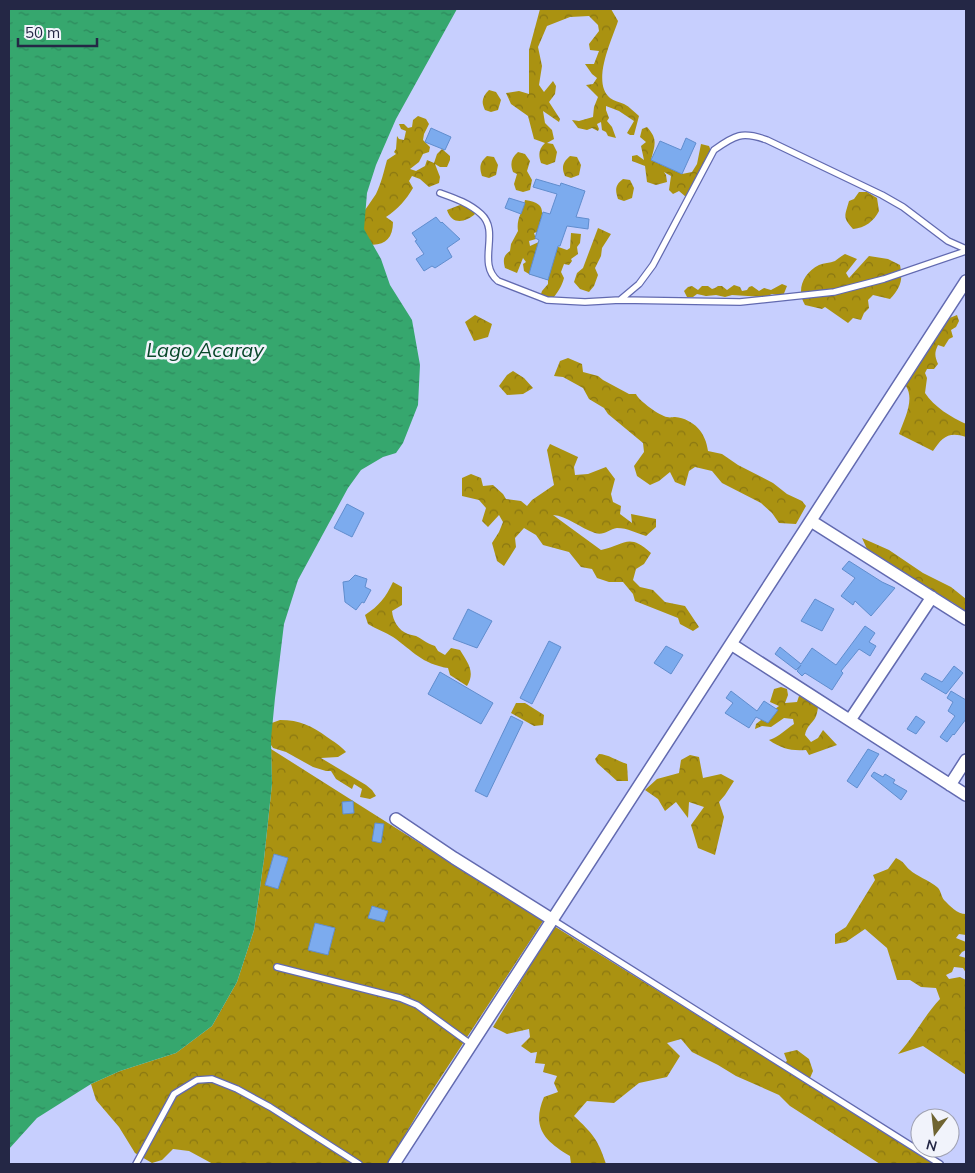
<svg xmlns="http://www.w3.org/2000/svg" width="975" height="1173" font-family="Mulish,sans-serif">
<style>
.forest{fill:url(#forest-crowns)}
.water{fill:url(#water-ripples)}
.building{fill:#7cabee;stroke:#608dce}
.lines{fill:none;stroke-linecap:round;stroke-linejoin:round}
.service-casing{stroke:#626ab0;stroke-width:8}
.minor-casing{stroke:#626ab0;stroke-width:14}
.service{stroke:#fff;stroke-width:5.5}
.minor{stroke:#fff;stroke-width:11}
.labels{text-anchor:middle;stroke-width:5;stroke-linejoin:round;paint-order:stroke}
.water-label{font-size:20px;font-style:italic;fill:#0a482b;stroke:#f1f3fb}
</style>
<defs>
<pattern id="forest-crowns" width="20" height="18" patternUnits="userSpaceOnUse" patternTransform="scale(1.25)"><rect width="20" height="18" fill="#aa9211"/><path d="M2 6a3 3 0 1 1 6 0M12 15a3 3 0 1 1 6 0" fill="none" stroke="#8a7712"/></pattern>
<pattern id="water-ripples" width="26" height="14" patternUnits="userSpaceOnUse" patternTransform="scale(1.25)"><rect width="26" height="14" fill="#36a76e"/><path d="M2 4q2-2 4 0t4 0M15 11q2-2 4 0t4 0" fill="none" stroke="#2d885c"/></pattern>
</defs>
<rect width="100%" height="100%" fill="#c7cffe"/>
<!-- forest -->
<path class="forest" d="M540,9H611L618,21C612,40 591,82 610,98C614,101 620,102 624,104C630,107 634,112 639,116L634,135H630L627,133L634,121L619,111L606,106V110L609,118L607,121L612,127L616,138L608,136L606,132L602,130L601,122L597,124L599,129L598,131L592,128L587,130L578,128L572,120L579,121L593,117L594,107L598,97L586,85L593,84L597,78L592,74L585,64H594L599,51L590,50L589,44L599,31L598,25L589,16L570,17L547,26L538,47L542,66L539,85L544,92L553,81L556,86L555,94L549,102L560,119L559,122L543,111L545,123L552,130L554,139L547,143L553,144L557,152L555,162L547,165L541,163C538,154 539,149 545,143L534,139L528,116L511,104L506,93L519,91L529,94V50Z
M489,90L496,92L501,100L498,110L491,112L485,110C481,102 482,97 489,90Z
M418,116L426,119L429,124L424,134L423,140L430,147L429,152L423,154L419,162L410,169L416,171L425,166L427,160L434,163L437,154L442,149L450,156V160L447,167H440L435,164L440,177L439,183L429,187L420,179L412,176L409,181L413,188C406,200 398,209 386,217L393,222C393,240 383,247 366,244L360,218C365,209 371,202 376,194C381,184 384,171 387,160L396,154L394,152L396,149L397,136L399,139L404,140L406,131L401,129L399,124H404L408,128L412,127L413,120Z
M647,127C658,139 655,145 651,160L682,174L692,172L697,164L701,144L709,146L711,151L686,197L679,191L673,194L669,190L671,176L664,172L666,175L667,182L656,185L647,182L645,166L632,161V156L637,155L644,160L641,146L646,142L640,137L642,129Z
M518,152L525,154L530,161L527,171L532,180L530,190L523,192L516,190L514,184L517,174L513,172C510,164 511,158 518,152Z
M487,156L494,157L498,165L496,175L489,178L482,176C479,167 480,162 487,156Z
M570,156L577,157L581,165L579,175L571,178L565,176C561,167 563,162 570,156Z
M623,179L630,180L634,188L632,198L624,201L618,199C615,190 615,185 623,179Z
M859,192H867L877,198L879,211C874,221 865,228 853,229C842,217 845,216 849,201L854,199Z
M525,200C548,203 543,214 537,232L534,233L536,239L529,241L530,246L541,241L567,250L570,248L571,233L581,234L580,243L577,247L578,254L571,259L572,261L569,265L564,264L561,272L564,278C562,286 557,294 551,300L540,297L542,291L548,284V280L529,274L524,271L523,264L526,262L523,258L517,273L505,268C503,260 503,256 510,251L511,244L518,231C516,218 523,212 525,200Z
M460,205H470L475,214C466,222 452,226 447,210Z
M598,228L611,234L602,248L601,256L595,268L598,275L594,286L589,292L580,289L574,282L577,273L583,268Z
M845,254L857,259L846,273L849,278L869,256L888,259L900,265C903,280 901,287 890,299L873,295L868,300L869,308L864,313L861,320L853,318L848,323L825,307L822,309L805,305C796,290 803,273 819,265C824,263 830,263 835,261C838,259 841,256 845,254Z
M782,284L787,286L783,296L772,294L765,297L732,295L725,297L716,295L706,296L697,294L693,297H687L684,291L688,287L692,286L698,290L702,286H708L712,289L715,288L718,286H722L727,290L734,285L740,287L742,291L747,290L749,287L752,286L759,291L764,288L771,290Z
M475,315L492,324L488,337L474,341L465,322Z
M957,315L959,321L956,327L951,330L953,337L949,339L944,347L938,345C934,353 935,357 938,364L934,369H927L925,373L927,378L925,393C934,407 951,417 966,424V437C949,431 942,437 933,451L899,434C904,420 915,400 906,386C911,370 921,354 931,341C938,333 942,330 947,319Z
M568,358L582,364L583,372L598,376L603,380L629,394H636C639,401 660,416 667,417C670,418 673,417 675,417C694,419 706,433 708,451L722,454L738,465L773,483L787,494L802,501L806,506L796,524L779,523L772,513L761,503L722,483L712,471L695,467L689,471L685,486L675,482L670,472L659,481L650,485L637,476L634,466L644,452L643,443L608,414L604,408L589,399L583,388L563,377L554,376L560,361Z
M513,371L524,378L533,388L523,394L507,395L499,386L507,375Z
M550,444L578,457L574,467L575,475L588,474L606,467L615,479L611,494L613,502L621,506L620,514L632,523L631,514L656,519V527L646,536C636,533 628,528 617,528C609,529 604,536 595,533C580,528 567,516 553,515L601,550C625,545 628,532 651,553L644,564L636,569L633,580L640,587L653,590L665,602L685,606L699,627L693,631L680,624L678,618L635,601L633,594L623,582H609L597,578L592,569L581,567L569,552L543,545L536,535L524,528L515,538L516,547L504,566L497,561L492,543L499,532L503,522L499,515L488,527L482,521L486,508L479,500L462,496V478L471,474L481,478L483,486L493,485L503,494L506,499L521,501L527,506L532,500L554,485L547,450Z
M862,538L889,550L923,573L951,587L966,599V612L952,602L942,599L876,557L867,549Z
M393,582L402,587V605L392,611C393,621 398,630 408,634C410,635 413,635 416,636C423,639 425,643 435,646L438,651L445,655L451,648L460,650C467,662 476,671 467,686L450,675L448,668C422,664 413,651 393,637C385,632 376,629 368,624L365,615C379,606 386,597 393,582Z
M781,687L787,689L788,695L785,703L797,702L799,696L802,693L818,706C817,724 808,721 805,735L811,742L818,738L823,730L837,745L809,755L806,750C791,751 782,749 769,740C779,737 786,729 794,724L793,719L784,718L771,727L762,726L755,729L756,724L779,706L770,702L774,689Z
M516,703H525L544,715L543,725L534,726L511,713Z
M280,720C300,720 312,726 327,737C334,742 340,745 346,752L338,757L321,758L366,785L372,790L376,796L370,799L360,797L362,789L354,784L352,789L336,779L331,771H326L313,767L286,752L273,748L267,739L269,724Z
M271,749L543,921L422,1106L388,1164H213L189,1151L173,1149L162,1160L152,1163L135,1153L119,1127L96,1100L91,1084L120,1071L176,1053L212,1026L237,982L254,930L264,859L272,784Z
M599,754C607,754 618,761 627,764L628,781H617L597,763L595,759Z
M690,755L699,757L703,778L721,774L734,781L725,795L719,802L724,817L715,855L698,848L691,825L704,807L689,802L688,818L676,802L665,811L658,799L645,790L657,779L679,773L681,760Z
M896,858C906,863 903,864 910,870C915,875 930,881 937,887C941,890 941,896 944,900C950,906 957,914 966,914V935L959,934L956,938L966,942V950L962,952L959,956L966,958V973L963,968L954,967L952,972L946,975L949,979L960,977L966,980V1075L923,1046L898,1054C914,1037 924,1016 940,999L936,988L921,987L910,980H897L887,948L865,929L846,942L835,944V934L846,927L875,880L873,875L888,869Z
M554,926L795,1076L784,1063L787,1061L784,1053L797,1050L809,1059L813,1071L810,1078L799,1077L936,1164H880L790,1106L779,1095L736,1076L718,1065L692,1052L681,1039L667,1043L680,1056L667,1077L639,1083L614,1103L587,1101L574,1116C592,1133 598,1139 606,1164H571L570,1156C545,1141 531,1128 544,1097L558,1092L554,1083L557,1076L543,1072L545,1064L535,1063L537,1052L531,1053L521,1046L530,1037L529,1029L507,1034L493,1027Z"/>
<!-- water -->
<path class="water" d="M9,9H457L396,119L376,165L367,193L364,229L381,259L390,285L412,320L420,365L418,405L403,443L396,453L383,457L361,470L348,488L298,580L284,624L275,698L271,739L272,784L264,859L254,930L237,982L212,1026L176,1053L120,1071L91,1084L37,1118L9,1149Z"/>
<!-- building -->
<path class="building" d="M431,128L451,137L445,150L425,142Z
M686,138L696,143L682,174L651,160L660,141L681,150Z
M536,179L560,186L561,183L585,191L576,217L589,219L588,229L567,226L560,246H558L548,280L529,274L539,240L535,238L543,212L550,214L557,194L533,187Z
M509,198L525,203L521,214L505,208Z
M436,217L441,223L442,222L460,239L447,248L452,257L435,268L432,266L424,271L416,259L424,254L415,241L417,240L412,233Z
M347,504L364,513L352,537L334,528Z
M849,561L882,582L895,588L871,616L855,601L853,605L841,596L855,578L842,569Z
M355,575L367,579L365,587L371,590L364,603L362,602L356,610L345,602L343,582L349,581Z
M815,599L834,609L822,631L801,621Z
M468,609L492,621L477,648L453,639Z
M865,626L875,633L869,642L876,646L870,656L859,649L841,671L843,673L832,690L805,673L802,676L797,671L801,665L796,670L775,654L780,647L801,664L812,648L836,665Z
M549,641L561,647L532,704L520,698Z
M666,646L683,655L671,674L654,663Z
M954,666L963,673L946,694L921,679L925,673L942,682Z
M440,672L493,703L481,724L428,694Z
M731,691L757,711L764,701L778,710L768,723L756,717L749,728L725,713L733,703L726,698Z
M951,691L966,700V719L954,735L953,734L947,742L940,737L955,716L948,711L953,702L947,698Z
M511,716L523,722L487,797L475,791Z
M916,716L925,722L916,734L907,729Z
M868,749L879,754L857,788L847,781Z
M874,772L883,777L885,774L895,780L893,783L907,791L901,800L871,776Z
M353,801L354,813L343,814L342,802Z
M375,823L384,824L381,843L372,841Z
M274,854L288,858L278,889L265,885Z
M372,906L388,911L384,922L368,918Z
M315,923L335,928L328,955L308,950Z"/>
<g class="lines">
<!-- service casing -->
<g class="service-casing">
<path id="service" d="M440,193C454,198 469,203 481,214C501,232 476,263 498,281L547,300L585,302L620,300L740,302L834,292L884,279L966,251
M620,300L639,284L653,265L714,150C735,135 742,131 767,140L882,195L903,207L948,241L966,249
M553,920L940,1164
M277,967L400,998L417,1005L472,1045
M136,1164L174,1094L197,1080L212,1079L237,1089L270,1107L359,1164"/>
</g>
<!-- minor casing -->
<g class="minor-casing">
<path id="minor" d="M811,521L966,619
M731,644L966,795
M850,720L932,597
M950,785L966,760
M396,819L454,858L553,920
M394,1164L966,281"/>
</g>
<!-- service -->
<use href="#service" class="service"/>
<!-- minor -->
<use href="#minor" class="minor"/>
</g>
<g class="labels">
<!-- water labels -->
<g class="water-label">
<text x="205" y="357">Lago Acaray</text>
</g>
</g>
<!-- border -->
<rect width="975" height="1173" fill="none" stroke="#242745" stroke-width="20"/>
<!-- north arrow -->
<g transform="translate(935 1133) rotate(195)"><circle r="24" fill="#f1f3fb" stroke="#9fa1b2"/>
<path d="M0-4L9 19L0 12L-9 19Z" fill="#6f6431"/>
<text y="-8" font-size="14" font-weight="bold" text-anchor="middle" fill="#242745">N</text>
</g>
<!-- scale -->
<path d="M18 38v8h79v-8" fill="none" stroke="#242745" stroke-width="2.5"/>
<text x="25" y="38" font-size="15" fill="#242745" stroke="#f1f3fb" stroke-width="4" paint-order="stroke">50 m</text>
</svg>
